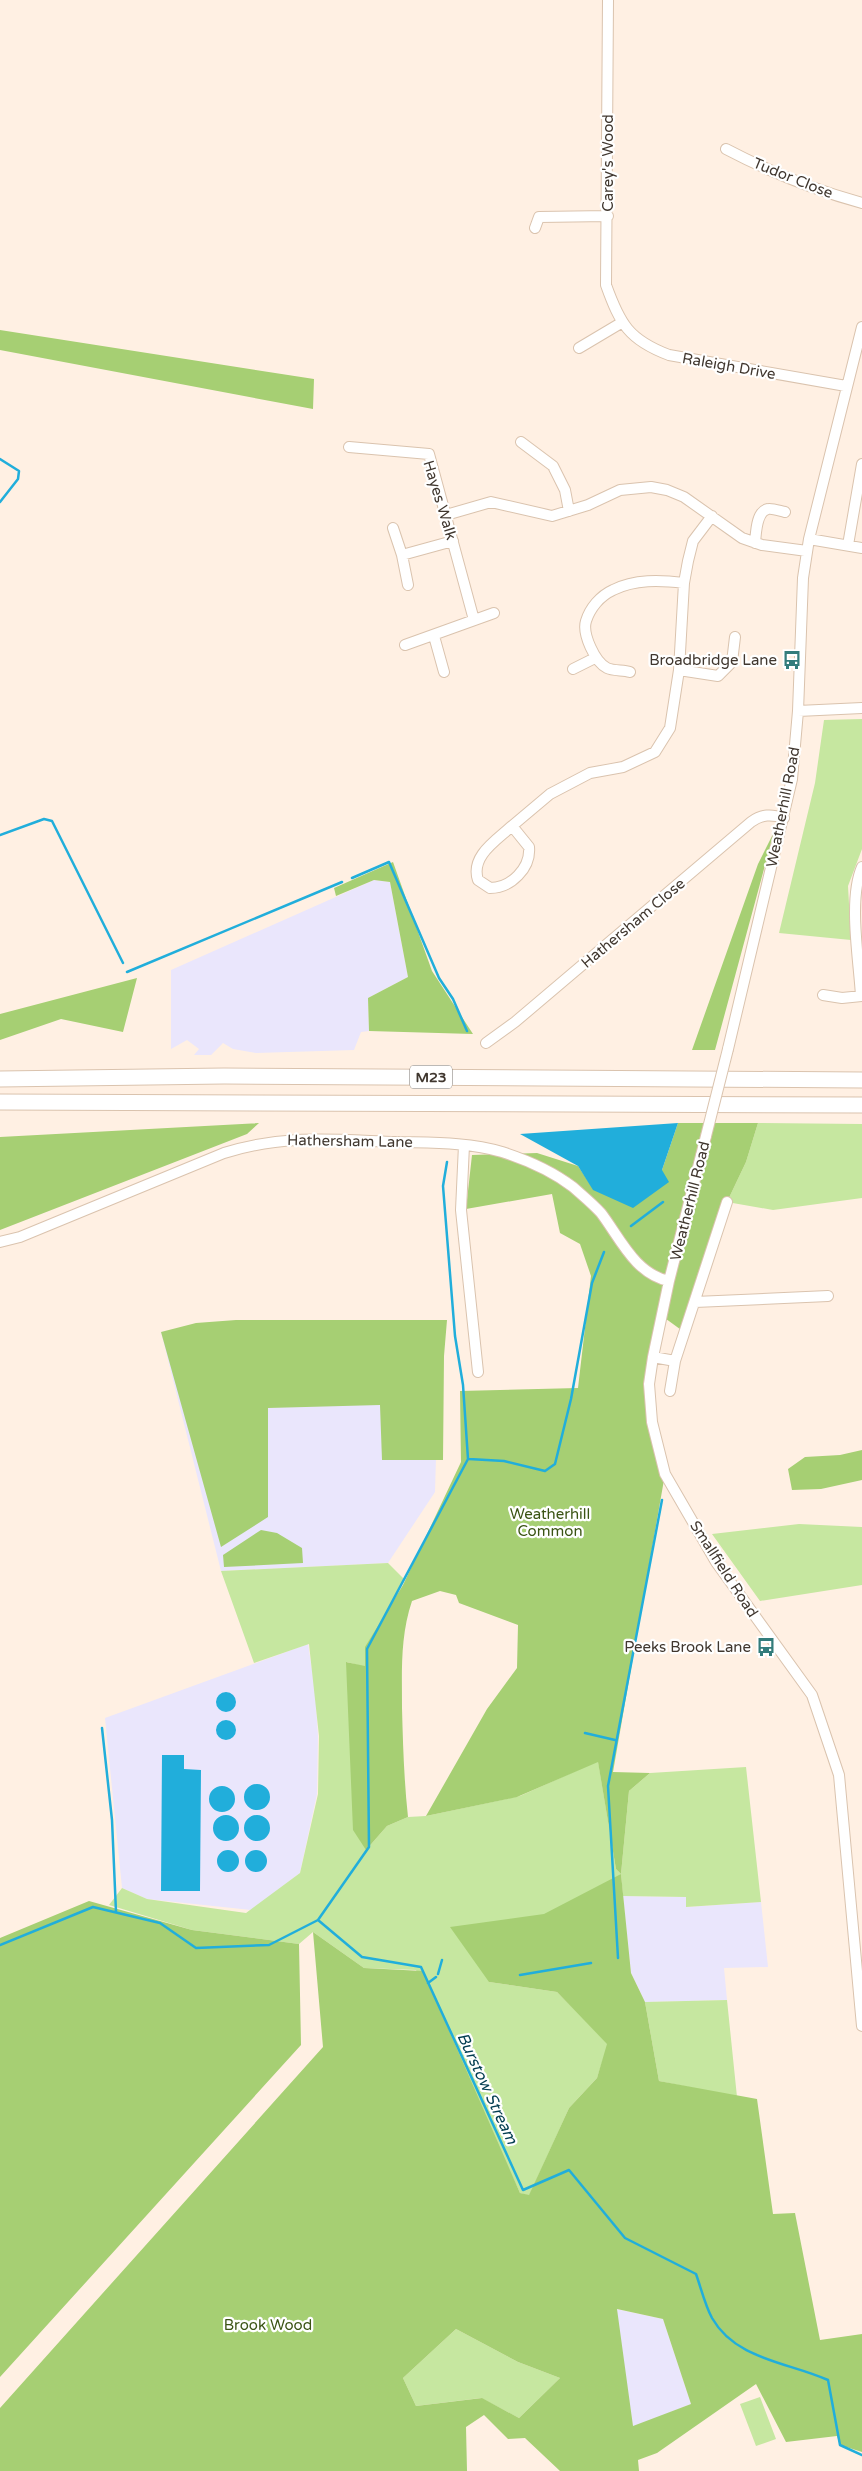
<svg xmlns="http://www.w3.org/2000/svg" width="862" height="2471" font-family="'Varela Round',sans-serif">
<style>
.industrial{fill:#eae6fc}
.green{fill:#c6e7a0}
.forest{fill:#a6cf73;fill-rule:evenodd}
.water{fill:#21aedb}
.lines{fill:none;stroke-linecap:round;stroke-linejoin:round}
.stream{stroke:#21aedb;stroke-width:2.5}
.minor-casing{stroke:#dac3ae;stroke-width:12}
.highway-casing{stroke:#dac3ae;stroke-width:17}
.minor{stroke:#fff;stroke-width:10}
.highway{stroke:#fff;stroke-width:15}
.minor-bridge-casing{stroke:#dac3ae;stroke-width:12;stroke-linecap:butt}
.minor-bridge{stroke:#fff;stroke-width:10}
.labels{text-anchor:middle;stroke-width:4.5;stroke-linejoin:round;paint-order:stroke}
.shield{fill:#fff;stroke:#79736d;stroke-width:1}
.shield-label{font-size:14px;font-weight:bold;fill:#40372f}
.street-label{font-size:15px;fill:#40372f;stroke:#fff}
.poi-label{font-size:15px;fill:#40372f;stroke:#fff;text-anchor:end}
.park-label{font-size:15px;fill:#3b5414;stroke:#fff}
.water-label{font-size:16px;font-style:italic;fill:#043e51;stroke:#fff}
</style>
<rect width="100%" height="100%" fill="#fff0e3"/>
<!-- industrial -->
<path class="industrial" d="M374,880L390,882L408,977L368,998L369,1031L361,1032L354,1050L256,1053L233,1049L223,1043L211,1055H194L199,1049L187,1040L171,1049V970Z
M440,1320L435,1492L388,1563L221,1571L161,1332Z
M308,1644L315,1689L318,1736L317,1794L300,1873L251,1910L147,1899L122,1888L105,1718Z
M623,1896L687,1897V1907L761,1902L768,1967L724,1968L727,2000L645,2002L631,1973Z
M616,2309L663,2319L691,2404L633,2427Z"/>
<!-- green -->
<path class="green" d="M862,719V849L848,886L851,940L779,933L815,783L824,720Z
M758,1123L862,1124V1198L773,1210L727,1202L746,1162Z
M799,1524L862,1527V1585L760,1601L712,1534Z
M388,1563L404,1579L367,1649L365,1667L347,1662L366,1850L387,1826L408,1817L426,1816L520,1796L598,1761L616,1869L621,1874L629,1791L650,1773L746,1767L761,1902L686,1907V1897L623,1896L621,1874L548,1981L489,1982L557,1992L608,2044L597,2078L569,2108L529,2196L520,2193L416,1970L364,1968L313,1932L299,1944L192,1930L109,1905L122,1888L147,1899L246,1913L300,1873L318,1794L319,1736L309,1644L254,1663L221,1571Z
M727,2000L737,2097L659,2081L645,2002Z
M456,2329L518,2362L560,2378L519,2418L481,2398L416,2406L403,2378Z
M760,2397L776,2439L756,2446L740,2404Z"/>
<!-- forest -->
<path class="forest" d="M0,330L314,379L313,409L0,350Z
M774,832L715,1050H692L758,864Z
M393,862L432,971L473,1034L369,1031L368,998L408,977L390,882L374,880L336,896L334,888Z
M137,978L123,1032L61,1019L0,1040V1014Z
M259,1123L247,1134L0,1230V1137Z
M678,1123H758L746,1162L727,1202L684,1332L662,1316L649,1384L665,1474L613,1772L650,1773L629,1791L621,1874L631,1973L645,2002L659,2081L757,2099L773,2214L795,2213L820,2340L862,2334V2452L840,2445L837,2436L786,2442L756,2384L657,2453L638,2460L639,2471H560L525,2438L508,2439L484,2415L466,2427L467,2471H0V2408L323,2047L313,1932L364,1968L423,1971L520,2193L529,2195L569,2108L597,2078L607,2044L557,1992L489,1982L450,1927L544,1914L621,1874L616,1869L598,1762L517,1797L426,1816L487,1709L517,1668L518,1625L459,1603L456,1595L440,1591L412,1601C400,1637 402,1671 402,1708C403,1745 404,1780 408,1817L387,1826L366,1850L353,1830L346,1662L365,1666V1647L403,1585L461,1462L460,1391L578,1388L591,1276L580,1244L560,1233L552,1194L466,1209L472,1155L537,1153L578,1166L594,1190L662,1170ZM617,2309L663,2319L691,2404L633,2426ZM456,2329L518,2362L560,2378L519,2418L482,2398L416,2406L403,2378Z
M236,1320H447L444,1356L443,1460H382L380,1405L268,1408V1517L221,1547L161,1332L196,1323Z
M862,1450V1480L821,1489L792,1490L788,1469L805,1457L840,1455Z
M261,1530L277,1533L302,1548L303,1563L224,1567L223,1555Z
M89,1901L192,1930L299,1944L301,2045L0,2377V1938Z"/>
<!-- water -->
<path class="water" d="M678,1123L662,1170L669,1182L633,1208L593,1190L578,1166L520,1134Z
M216 1702a10 10 0 1 1 20 0a10 10 0 1 1-20 0Z
M216 1730a10 10 0 1 1 20 0a10 10 0 1 1-20 0Z
M162,1755H184V1769L201,1770L200,1891H161Z
M244 1797a13 13 0 1 1 26 0a13 13 0 1 1-26 0Z
M209 1799a13 13 0 1 1 26 0a13 13 0 1 1-26 0Z
M244 1828a13 13 0 1 1 26 0a13 13 0 1 1-26 0Z
M213 1828a13 13 0 1 1 26 0a13 13 0 1 1-26 0Z
M217 1861a11 11 0 1 1 22 0a11 11 0 1 1-22 0Z
M245 1861a11 11 0 1 1 22 0a11 11 0 1 1-22 0Z"/>
<g class="lines">
<!-- stream -->
<path class="stream" d="M0,459L19,471L18,479L0,502
M0,835L44,819L52,821L123,963
M352,878L389,862L439,978L453,999L467,1031
M127,972L342,882
M631,1226L663,1202
M469,1459L504,1461L545,1471L555,1464L571,1399L592,1283L604,1252
M102,1728L112,1820L116,1912
M585,1733L615,1740
M318,1920L362,1957L421,1967L523,2190L569,2170L625,2238L696,2274C701,2288 705,2305 712,2318C736,2360 788,2362 828,2380L840,2445L862,2455
M0,1945L93,1907L160,1923L196,1948L269,1945L318,1920L369,1847L367,1649L468,1459L463,1385L455,1336L443,1186L447,1162
M618,1958L608,1786L662,1500
M438,1974L442,1960
M520,1975L591,1963
M428,1983L436,1977"/>
<!-- minor casing -->
<g class="minor-casing">
<path id="minor" d="M608,0L606,285C620,324 629,340 669,355L846,386
M726,149C770,172 814,190 862,203
M535,228L539,217L608,216
M579,348L621,323
M521,442L553,466L565,490L569,511
M349,447L429,454L474,620
M446,515L491,502L552,516L588,505L620,490L651,487L667,490L684,497L742,538L762,545L807,551
M393,528L402,555L453,541
M809,539L862,548
M755,543C756,534 756,511 768,509C772,508 780,511 785,512
M848,545L862,464
M402,555L408,585
M434,636L444,672
M405,645L494,613
M573,669L595,658
M679,670L718,676L732,662L735,637
M630,672C623,670 613,671 607,668C595,662 582,634 586,621C590,608 600,596 613,590C635,579 660,580 684,583
M798,711L862,708
M512,826L550,794L590,773L623,767L655,752L670,728L679,670L684,583L688,561L693,541L712,516
M512,826L529,847C531,868 511,888 490,888L478,880C470,856 497,840 512,826Z
M823,995L842,998L862,996
M861,996C859,960 848,899 862,867
M486,1043L515,1022L751,822C762,814 771,814 784,818
M728,1049L792,779L798,711L803,578L809,539L862,327
M706,1136L669,1281L653,1357L649,1384L652,1422L665,1474L716,1562L812,1695L839,1775L862,2026
M464,1145L461,1210L478,1372
M0,1242L20,1237L224,1153C284,1134 335,1140 397,1142C432,1143 468,1142 502,1152C527,1160 552,1171 573,1187C582,1195 593,1204 601,1213C620,1238 635,1274 669,1281
M695,1302L828,1296
M653,1357L675,1361
M670,1391L675,1361L727,1202"/>
</g>
<!-- highway casing -->
<g class="highway-casing">
<path id="highway" d="M0,1079L224,1076L862,1080
M0,1102L862,1105"/>
</g>
<!-- minor -->
<use href="#minor" class="minor"/>
<!-- highway -->
<use href="#highway" class="highway"/>
<!-- minor-bridge casing -->
<g class="minor-bridge-casing">
<path id="minor-bridge" d="M706,1136L728,1049"/>
</g>
<!-- minor-bridge -->
<use href="#minor-bridge" class="minor-bridge"/>
</g>
<!-- icons -->
<defs>
<g id="bus-bare" transform="scale(1.5)"><path d="M-5-6H5V4H4V6H2V4H-2V6H-4V4H-5ZM-3.5-4V0h7V-4ZM-3.5 1.2v1.5H-2V1.2ZM2 1.2v1.5H3.5V1.2Z" fill="#337c7b" stroke="#fff" stroke-width="2.5" paint-order="stroke"/></g>
</defs>
<g fill-rule="evenodd">
<use href="#bus-bare" x="792" y="660"/>
<use href="#bus-bare" x="766" y="1647"/>
</g>
<g class="labels">
<!-- shield labels -->
<rect class="shield" x="410" y="1065.5" width="42" height="23" rx="4"/>
<g class="shield-label">
<text x="431" y="1082">M23</text>
</g>
<!-- street labels -->
<g class="street-label">
<text transform="translate(608 163) rotate(-90)" y="5">Carey's Wood</text>
<text transform="translate(793 178) rotate(22)" y="5">Tudor Close</text>
<text transform="translate(729 366) rotate(10)" y="5">Raleigh Drive</text>
<text transform="translate(440 500) rotate(73)" y="5">Hayes Walk</text>
<text transform="translate(783 807) rotate(-79)" y="5">Weatherhill Road</text>
<text transform="translate(633 923) rotate(-40)" y="5">Hathersham Close</text>
<text transform="translate(350 1141) rotate(1)" y="5">Hathersham Lane</text>
<text transform="translate(690 1201) rotate(-76)" y="5">Weatherhill Road</text>
<text transform="translate(724 1569) rotate(57)" y="5">Smallfield Road</text>
</g>
<!-- poi labels -->
<g class="poi-label">
<text x="777" y="665">Broadbridge Lane</text>
<text x="751" y="1652">Peeks Brook Lane</text>
</g>
<!-- park labels -->
<g class="park-label">
<text x="550" y="1519">Weatherhill<tspan x="550" dy="17">Common</tspan></text>
<text x="268" y="2330">Brook Wood</text>
</g>
<!-- water labels -->
<g class="water-label">
<text transform="translate(488 2088) rotate(65)" y="6">Burstow Stream</text>
</g>
</g>
</svg>
